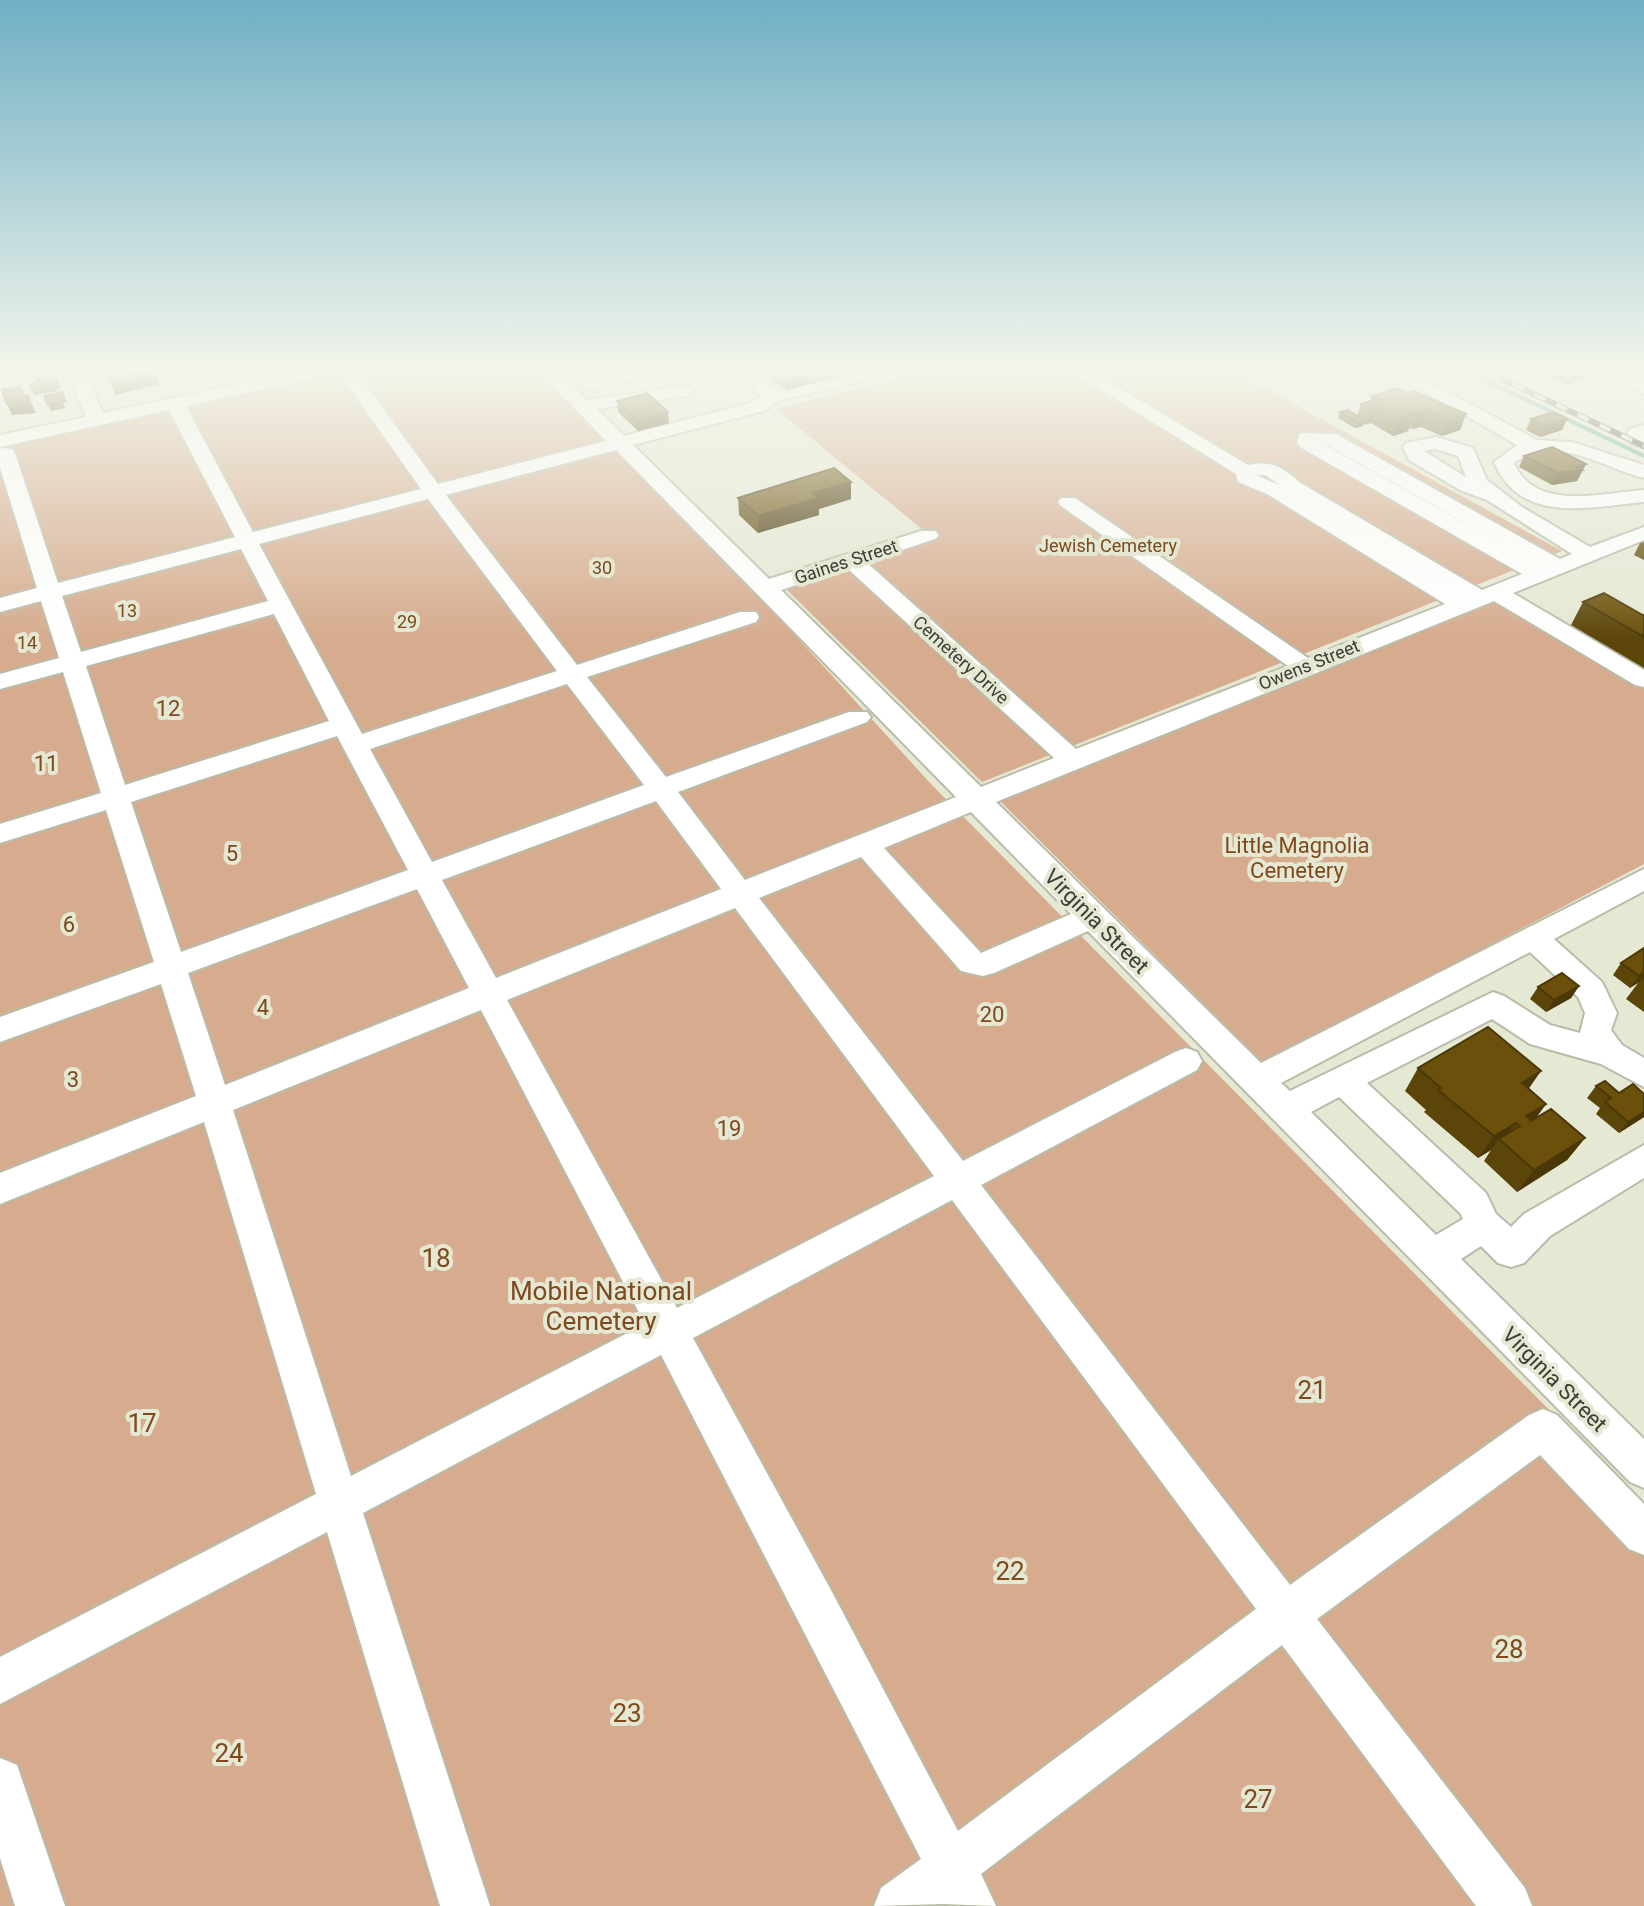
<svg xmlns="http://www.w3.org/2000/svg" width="1644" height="1906" font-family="Roboto,sans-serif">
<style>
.green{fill:#d6ab8e}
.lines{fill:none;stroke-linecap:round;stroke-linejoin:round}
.stream{stroke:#5aa88f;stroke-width:4}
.minor-casing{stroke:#b9bca8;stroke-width:4}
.minor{fill:#fff;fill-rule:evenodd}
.rail-casing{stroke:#4e4f46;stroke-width:6}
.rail{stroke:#e5e8d3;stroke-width:4;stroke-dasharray:12;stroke-linecap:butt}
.wall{fill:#5c4509}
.shaded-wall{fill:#4b3808}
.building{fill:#6b500b;stroke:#4b3808;stroke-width:2}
.labels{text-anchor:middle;stroke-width:8;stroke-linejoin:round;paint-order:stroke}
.far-park-label{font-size:18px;fill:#7f481d;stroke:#e5e8d3}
.far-street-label{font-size:18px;fill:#3c3d35;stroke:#e5e8d3}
.park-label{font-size:22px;fill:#7f481d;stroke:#e5e8d3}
.street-label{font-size:22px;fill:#3c3d35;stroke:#e5e8d3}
.near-park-label{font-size:26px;fill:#7f481d;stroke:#e5e8d3}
</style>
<rect width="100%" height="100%" fill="#e5e8d3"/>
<!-- green -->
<path class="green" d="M328,374H541L761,598L931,784L1644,1506V1906H0V447Z
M913,374H1239L1562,551L982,782L785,588L935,540L776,409Z
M1496,599L1644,689V864L1264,1064L997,798Z"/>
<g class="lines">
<!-- stream -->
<path class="stream" d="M1472,374L1644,456"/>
<!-- minor casing -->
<g class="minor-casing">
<path id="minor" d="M68,374H86L103,413L285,374H317L314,378L186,406L253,532L421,489L342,377L344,374H358L438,484L606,441L542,374H561L587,400L685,386L694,391L685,396L597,409L624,436L750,403L762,396L736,374H756L777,390L850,374H881L878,378L780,400L764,411L633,445L769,579L921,531H935L939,535L935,539L866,562L1076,749L1288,666L1061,506L1058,502L1061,498H1075L1308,658L1445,604L1267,494L1238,482L1236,474L1075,374H1096L1248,465C1270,460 1283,467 1299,482L1482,590L1522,574L1300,447L1297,443L1300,433L1336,434L1560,559L1572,554L1487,500L1460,490L1409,460L1403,447L1406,443L1436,437L1473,448L1487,480L1522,507L1590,547L1644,527V540L1513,593L1644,670V687L1635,685L1494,601L996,802L1261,1063L1644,869V891L1554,939L1602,982L1617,1013L1611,1030L1622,1045L1644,1058V1087L1601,1064L1530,1044L1492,1019L1367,1083L1486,1193L1496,1214L1511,1227L1524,1214L1644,1145V1178L1550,1236L1524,1263L1511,1267L1498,1263L1481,1246L1461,1259L1644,1439V1488L1630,1482L1088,931L994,973L983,976L961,971L861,857L759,898L963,1161L1175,1052L1186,1048L1197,1052L1202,1061L1197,1070L981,1185L1290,1585L1529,1415L1543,1409L1557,1415L1644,1504V1555L1629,1549L1540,1455L1317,1619L1525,1888L1532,1906H1476L1282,1645L981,1874L996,1906L943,1904L874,1906L881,1888L921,1859L661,1355L363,1513L490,1906H440L327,1532L0,1704V1657L316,1494L204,1122L0,1204V1173L196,1096L161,984L0,1042V1017L154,962L106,810L0,843V824L101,793L63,672L0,689V674L59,658L41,601L0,612V598L37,588L0,468V448L12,449L15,453L58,583L235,537L169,410L0,447V435L86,417ZM1322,443L1325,444L1541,566ZM1435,449L1458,456L1466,477L1424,451ZM616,450L956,797L745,880L678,792L867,722L871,717L867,712H849L666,777L587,677L756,622L759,617L756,612H740L577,665L446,495ZM1256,475H1265L1279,485ZM428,499L557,671L362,734L259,544ZM241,549L268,601L81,652L62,596ZM847,568L1054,758L981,787L781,590ZM274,614L329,721L125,785L86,666ZM567,684L644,785L432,862L370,749ZM337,736L408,870L181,952L131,802ZM656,801L721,889L496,978L442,880ZM971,812L1071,914L981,953L884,848ZM417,889L469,988L225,1085L188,973ZM735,908L934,1176L677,1308L507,1000ZM1530,952L1578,997L1585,1013L1580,1033L1550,1025L1504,996L1493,992L1290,1091L1281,1083ZM481,1010L645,1324L351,1476L233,1110ZM1339,1097L1461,1214L1463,1219L1436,1235L1311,1112ZM952,1200L1256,1609L958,1831L832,1592L693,1338Z
M613,374H648L645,378L587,389L578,384L581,380Z
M1393,374H1414L1537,440L1572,442L1644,465V478C1603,468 1554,432 1514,463C1535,512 1602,493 1644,490V502C1590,507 1520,525 1494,462L1517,445Z
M1600,374H1623L1644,382V394Z
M1644,425V448L1632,444L1627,433L1630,429Z
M0,1758L17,1765L65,1906H15L0,1858Z"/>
</g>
<!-- minor -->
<use href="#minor" class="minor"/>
<!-- rail casing -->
<g class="rail-casing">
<path id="rail" d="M1491,374L1644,446"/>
</g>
<!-- rail -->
<use href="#rail" class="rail"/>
</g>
<!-- wall -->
<path class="wall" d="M766,374H849L786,390Z
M1543,374H1598L1567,385Z
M1407,393L1466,414L1460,430L1442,436L1421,427L1412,429L1409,428L1408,431L1393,436L1371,423L1364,424L1363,426L1355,428L1338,418L1340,412L1357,416L1361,404L1370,402L1372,396Z
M617,401L669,423L638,431L618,412Z
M1531,419H1567L1562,430L1540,437L1526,430Z
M1524,456L1586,464L1577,481L1552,485L1519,467Z
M851,482V499L819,509V515L758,533L739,515L738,498Z
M1644,542V560L1634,555L1640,543Z
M1583,602L1643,615L1644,613V668L1571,625Z
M1644,948V1012L1626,999L1638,983L1630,988L1613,975L1621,963Z
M1579,986L1571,998L1546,1012L1530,999L1538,987Z
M1418,1068L1529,1088L1546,1104L1536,1118L1585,1138L1567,1160L1517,1192L1484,1161L1491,1150L1478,1158L1424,1112L1426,1110L1405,1091Z
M1596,1086L1619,1093L1644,1094V1117L1619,1133L1596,1114L1600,1108L1587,1098Z"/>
<!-- shaded-wall -->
<path class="shaded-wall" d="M110,374H151L113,381Z
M156,374L160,384L115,395L111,384Z
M786,374H849L786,390Z
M1571,374H1598L1567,385Z
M45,376L47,381L37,383L35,378Z
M58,382L60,388L56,389L54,383Z
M54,386L57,391L34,395L32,390Z
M28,395L36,413L12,415L7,404L27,402Z
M64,397L67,402L63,403L65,408L51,411L48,405L60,398Z
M1377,407L1371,423L1365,425L1371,409Z
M1427,410L1421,427L1412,429L1418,413Z
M1414,411L1408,431L1393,436L1399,419Z
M668,412L669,423L638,431L637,420Z
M1466,414L1460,430L1442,436L1448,420Z
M1567,419L1562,430L1540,437L1545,426Z
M1365,421L1363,426L1355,428L1357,423Z
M1586,464L1577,481L1552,485L1557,473Z
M851,482V499L819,509V515L758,533V516L813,493Z
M1644,972V978L1630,988L1639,976Z
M1579,986L1571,998L1546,1012L1554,1000Z
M1541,1071L1525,1094L1522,1083Z
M1546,1104L1530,1126L1526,1116Z
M1644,1112V1117L1619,1133L1628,1122Z
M1516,1123L1502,1142L1499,1139L1491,1150L1478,1158L1494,1136Z
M1585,1138L1567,1160L1517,1192L1534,1170Z"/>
<!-- building -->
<path class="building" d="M33,374H44L45,376L35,378Z
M128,374H155L111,384L108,378Z
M57,378L58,382L54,383V386L32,390L30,384Z
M20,387L24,396L28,395L30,402L7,404L2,390Z
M1397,388L1407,393L1413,391L1466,414L1448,420L1427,410L1418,413L1414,411L1410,412L1414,414L1399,419L1377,407L1371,409L1361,404L1378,399L1372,396Z
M62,392L64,397L60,398L63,402L48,405L44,396Z
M647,393L668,412L637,420L617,401Z
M1348,410L1365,421L1357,423L1340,412Z
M1553,412L1567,419L1545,426L1531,419Z
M1552,447L1586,464L1577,467L1582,470L1557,473L1524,456Z
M834,468L851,482L813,493L819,498L758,516L738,498Z
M1604,593L1644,616V637L1583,602Z
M1644,948V972L1639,976L1621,963Z
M1562,973L1579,986L1554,1000L1538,987Z
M1488,1027L1541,1071L1522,1083L1546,1104L1526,1116L1531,1121L1551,1109L1585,1138L1534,1170L1499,1139L1520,1126L1516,1123L1494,1136L1438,1090L1441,1088L1418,1068Z
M1605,1081L1619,1093L1633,1084L1644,1094V1112L1628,1122L1605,1102L1611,1098L1596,1086Z"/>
<!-- sky -->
<linearGradient id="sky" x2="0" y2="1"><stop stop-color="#6fafc4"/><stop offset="0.58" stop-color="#f3f5eb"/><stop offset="1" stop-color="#f3f5eb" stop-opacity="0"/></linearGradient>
<rect width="1644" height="640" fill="url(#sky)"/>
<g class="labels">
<!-- far-park labels -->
<g class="far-park-label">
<text x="1108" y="552">Jewish Cemetery</text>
<text x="602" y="574">30</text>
<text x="127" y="617">13</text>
<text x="407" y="628">29</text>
<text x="27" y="649">14</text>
</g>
<!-- far-street labels -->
<g class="far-street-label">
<text transform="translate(846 562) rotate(-18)" y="6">Gaines Street</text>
<text transform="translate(961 660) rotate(42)" y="6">Cemetery Drive</text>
<text transform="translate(1309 665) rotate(-22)" y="6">Owens Street</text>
</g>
<!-- park labels -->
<g class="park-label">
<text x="168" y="716">12</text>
<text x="46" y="771">11</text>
<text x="1297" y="853">Little Magnolia<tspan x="1297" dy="25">Cemetery</tspan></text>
<text x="232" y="861">5</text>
<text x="69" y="932">6</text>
<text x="263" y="1015">4</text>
<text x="992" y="1022">20</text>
<text x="73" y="1087">3</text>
<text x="729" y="1136">19</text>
</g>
<!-- street labels -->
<g class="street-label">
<text transform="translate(1097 921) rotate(45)" y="8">Virginia Street</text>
<text transform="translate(1555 1379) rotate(45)" y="8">Virginia Street</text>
</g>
<!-- near-park labels -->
<g class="near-park-label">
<text x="436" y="1267">18</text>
<text x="601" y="1300">Mobile National<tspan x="601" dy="30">Cemetery</tspan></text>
<text x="1312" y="1399">21</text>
<text x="142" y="1432">17</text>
<text x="1010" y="1580">22</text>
<text x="1509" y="1658">28</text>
<text x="627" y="1722">23</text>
<text x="229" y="1762">24</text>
<text x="1258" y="1808">27</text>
</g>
</g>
</svg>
